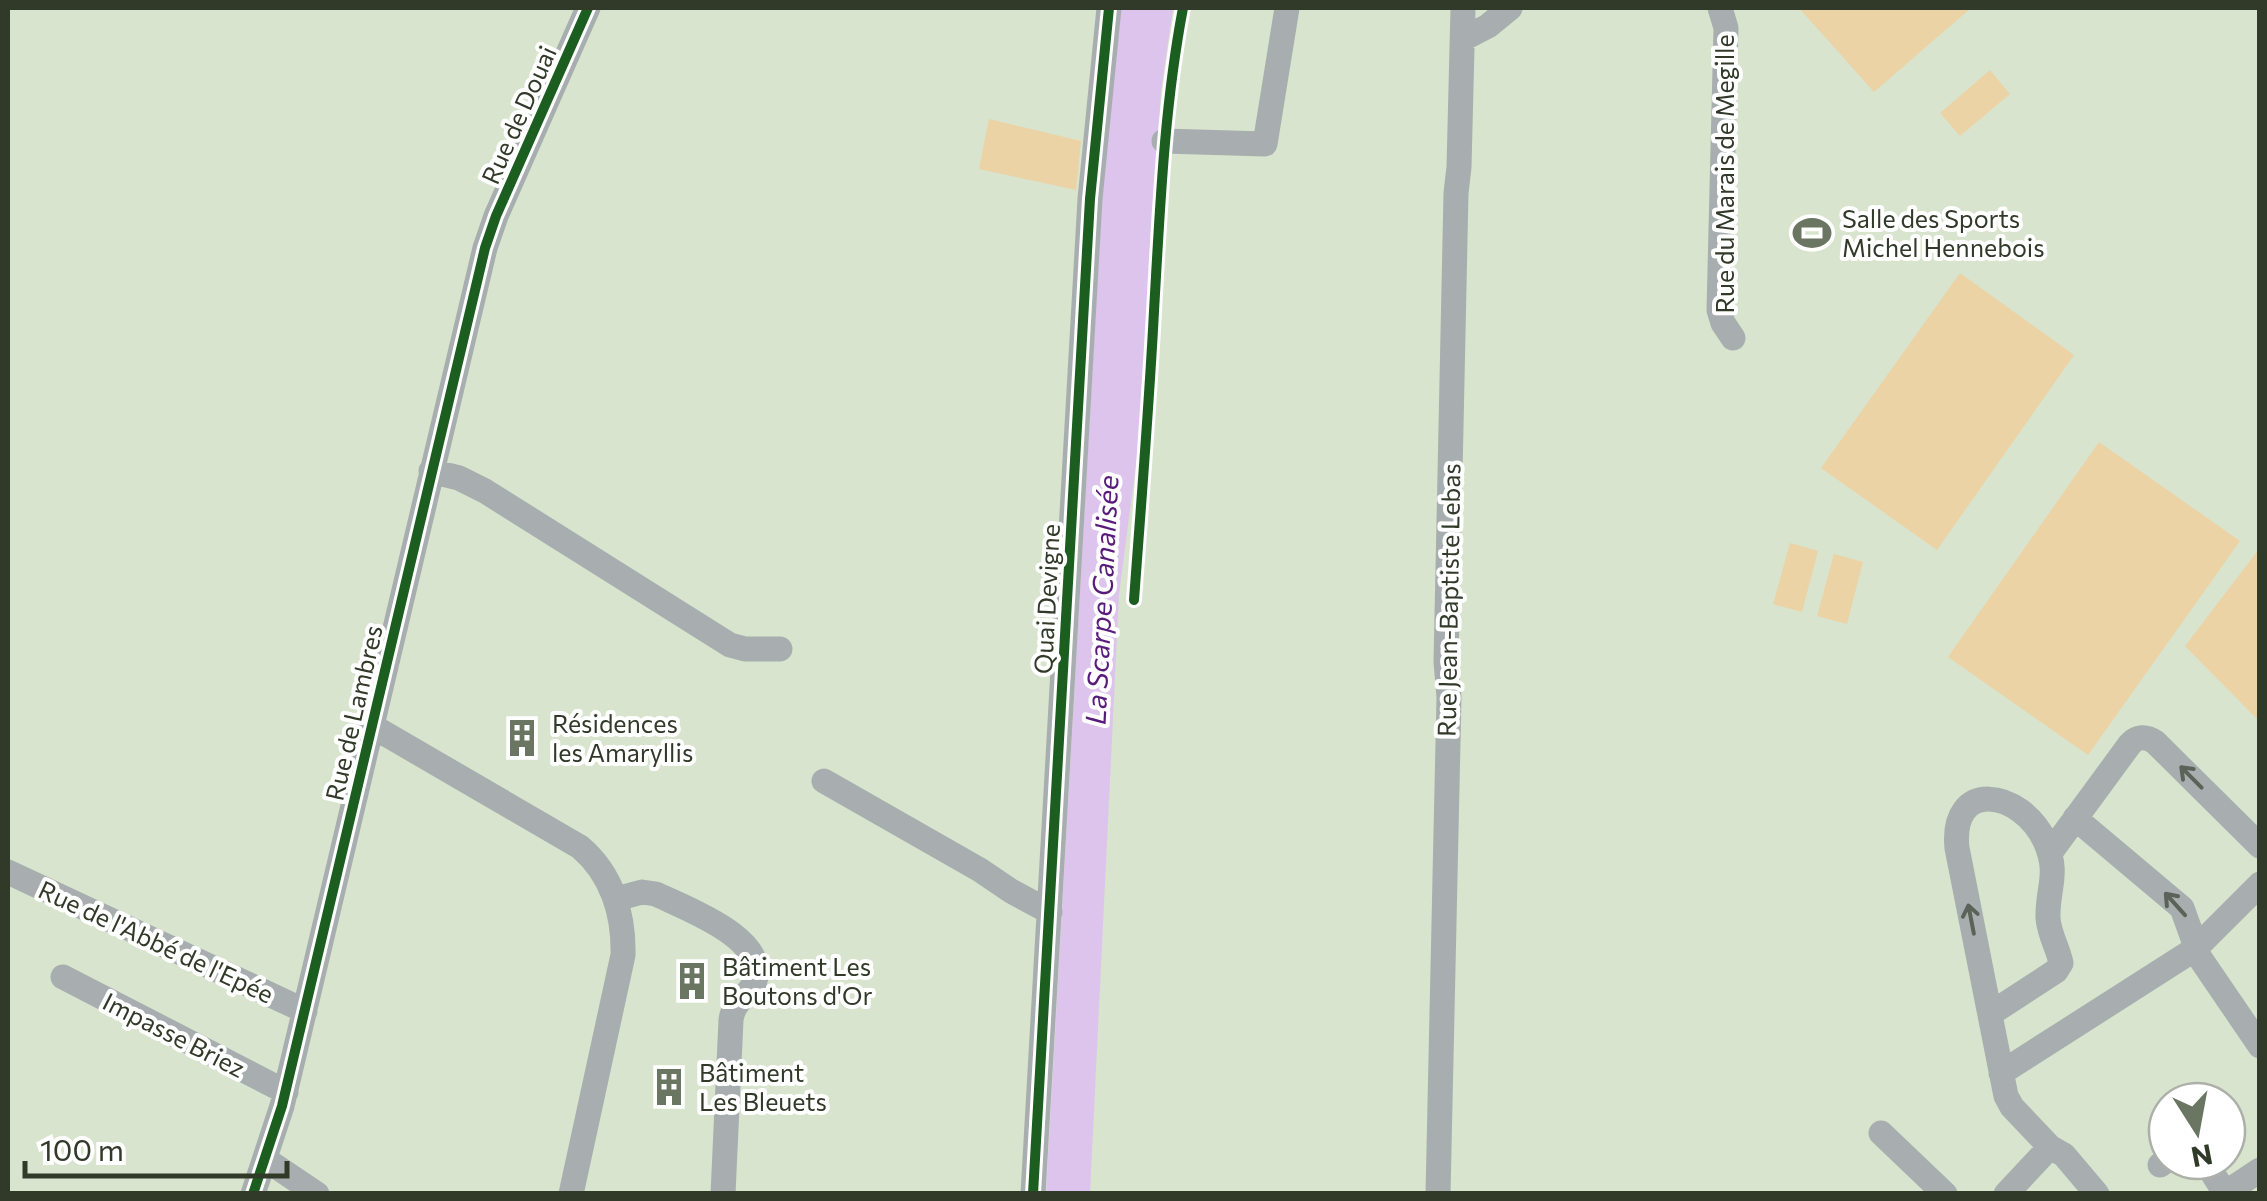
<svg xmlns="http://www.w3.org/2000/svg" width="2267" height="1201" font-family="Commissioner,sans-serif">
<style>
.green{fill:#ebd3a6}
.water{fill:#dcc4ec}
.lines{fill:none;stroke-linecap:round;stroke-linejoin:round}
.minor{stroke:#a8aeaf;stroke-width:25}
.cycleway-casing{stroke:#fff;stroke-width:16}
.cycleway{stroke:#1b5e20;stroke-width:10}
.oneway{stroke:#5b6358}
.labels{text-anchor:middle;stroke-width:8;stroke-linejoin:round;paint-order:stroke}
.street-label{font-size:25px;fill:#313a29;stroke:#fff}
.poi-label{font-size:25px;fill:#313a29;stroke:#fff;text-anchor:start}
.water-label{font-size:28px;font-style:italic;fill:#581b7a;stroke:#fff}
</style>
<rect width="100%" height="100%" fill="#d8e4cd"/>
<!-- green -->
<path class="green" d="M1799,8H1971L1874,92Z
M1990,70L2010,94L1960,136L1940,113Z
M989,119L1081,141L1076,190L979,169Z
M1960,273L2074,355L1937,550L1821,468Z
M2099,442L2240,541L2088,755L1948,657Z
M1790,543L1818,551L1802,612L1773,604Z
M2259,549V721L2185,646Z
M1834,554L1863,562L1847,624L1817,616Z"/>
<!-- water -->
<path class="water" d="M1119,8H1173L1161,91L1137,457L1119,594L1090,1193L1046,1194L1106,130Z"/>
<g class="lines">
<!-- minor -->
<path class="minor" d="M1720,8L1726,28L1719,310L1723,323L1733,338
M1463,39L1488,26L1510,8
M1164,141L1265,144L1287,8
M431,471L459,478L485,491L730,645L745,649H780
M372,726L580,847C612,874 624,914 623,955L571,1194
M824,781L980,870L1011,891L1050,912
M2075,818L2182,908L2200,958L2260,1046
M2050,853L2130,744C2137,736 2146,736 2155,742L2260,846
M8,872L305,1011
M616,899L642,892L656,894C684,908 769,938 755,981C749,997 734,999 731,1020L723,1194
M63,977L286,1092
M1990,1014L2056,971L2061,963C2058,948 2049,934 2048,918C2047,888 2060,874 2045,841C2020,789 1950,779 1957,848L2006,1096L2012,1107L2050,1147L2064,1155L2097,1194
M2001,1073L2195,949L2260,884
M1881,1133L1945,1194
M265,1159L317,1194
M2205,1161L2225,1193
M2160,1165L2167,1160
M253,1194L282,1106L485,248L496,216L588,8
M1033,1194L1090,199L1109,8
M1438,1194L1449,697L1446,662L1456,193L1459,167L1463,8
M2006,1194L2050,1147
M2224,1194L2260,1170"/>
<!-- cycleway casing -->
<g class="cycleway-casing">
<path id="cycleway" d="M1134,600C1141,504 1149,408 1154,311C1160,209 1164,108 1183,8
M253,1194L282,1106L485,248L496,216L588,8
M1033,1194L1090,199L1109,8"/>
</g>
<!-- cycleway -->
<use href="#cycleway" class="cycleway"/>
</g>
<!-- one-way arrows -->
<defs><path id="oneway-shaft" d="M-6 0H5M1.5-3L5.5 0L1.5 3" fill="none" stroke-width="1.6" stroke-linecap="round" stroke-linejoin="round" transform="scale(2.5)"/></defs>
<g class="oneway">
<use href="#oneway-shaft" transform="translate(2191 777) rotate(-135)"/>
<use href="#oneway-shaft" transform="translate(2175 904) rotate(-132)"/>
<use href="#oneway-shaft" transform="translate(1971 919) rotate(-101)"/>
</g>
<!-- icons -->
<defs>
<g id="stadium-bare" transform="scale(3)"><path d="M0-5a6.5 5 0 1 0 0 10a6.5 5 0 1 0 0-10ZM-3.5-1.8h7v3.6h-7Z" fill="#6b7662" stroke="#fff" stroke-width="2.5" paint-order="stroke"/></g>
<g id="building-bare" transform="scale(3)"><path d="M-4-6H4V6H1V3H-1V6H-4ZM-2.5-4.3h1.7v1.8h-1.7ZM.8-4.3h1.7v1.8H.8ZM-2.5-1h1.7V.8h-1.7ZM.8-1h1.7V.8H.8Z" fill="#6b7662" stroke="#fff" stroke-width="2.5" paint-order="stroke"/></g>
</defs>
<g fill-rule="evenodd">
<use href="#stadium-bare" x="1812" y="233"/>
<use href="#building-bare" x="522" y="738"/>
<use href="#building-bare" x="692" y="981"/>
<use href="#building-bare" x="669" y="1087"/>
</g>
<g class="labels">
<!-- street labels -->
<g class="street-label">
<text transform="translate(519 115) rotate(-66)" y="9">Rue de Douai</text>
<text transform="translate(1725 174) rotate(-90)" y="9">Rue du Marais de Megille</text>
<text transform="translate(1047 599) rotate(-87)" y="9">Quai Devigne</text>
<text transform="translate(1449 600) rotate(-89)" y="9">Rue Jean-Baptiste Lebas</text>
<text transform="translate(354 713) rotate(-77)" y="9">Rue de Lambres</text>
<text transform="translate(156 942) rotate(25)" y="9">Rue de l'Abbé de l'Epée</text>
<text transform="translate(174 1035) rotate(27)" y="9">Impasse Briez</text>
</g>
<!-- poi labels -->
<g class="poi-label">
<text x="1842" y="228">Salle des Sports<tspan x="1842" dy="29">Michel Hennebois</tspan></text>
<text x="552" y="733">Résidences<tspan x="552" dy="29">les Amaryllis</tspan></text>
<text x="722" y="976">Bâtiment Les<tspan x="722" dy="29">Boutons d'Or</tspan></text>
<text x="699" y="1082">Bâtiment<tspan x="699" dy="29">Les Bleuets</tspan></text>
</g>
<!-- water labels -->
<g class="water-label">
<text transform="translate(1102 600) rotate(-87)" y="10">La Scarpe Canalisée</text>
</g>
</g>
<!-- border -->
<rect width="2267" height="1201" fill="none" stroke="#313a29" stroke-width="20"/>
<!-- north arrow -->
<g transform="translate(2197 1131) rotate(169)"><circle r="48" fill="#ffffff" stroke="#adb0a9" stroke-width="2.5"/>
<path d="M0-8L18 38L0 25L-18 38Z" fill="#6b7662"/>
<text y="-15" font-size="28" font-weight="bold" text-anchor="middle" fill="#313a29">N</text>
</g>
<!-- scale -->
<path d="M25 1161v15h262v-15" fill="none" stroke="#313a29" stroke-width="5"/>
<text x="40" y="1161" font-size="30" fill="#313a29" stroke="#ffffff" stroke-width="8" paint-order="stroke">100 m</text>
</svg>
